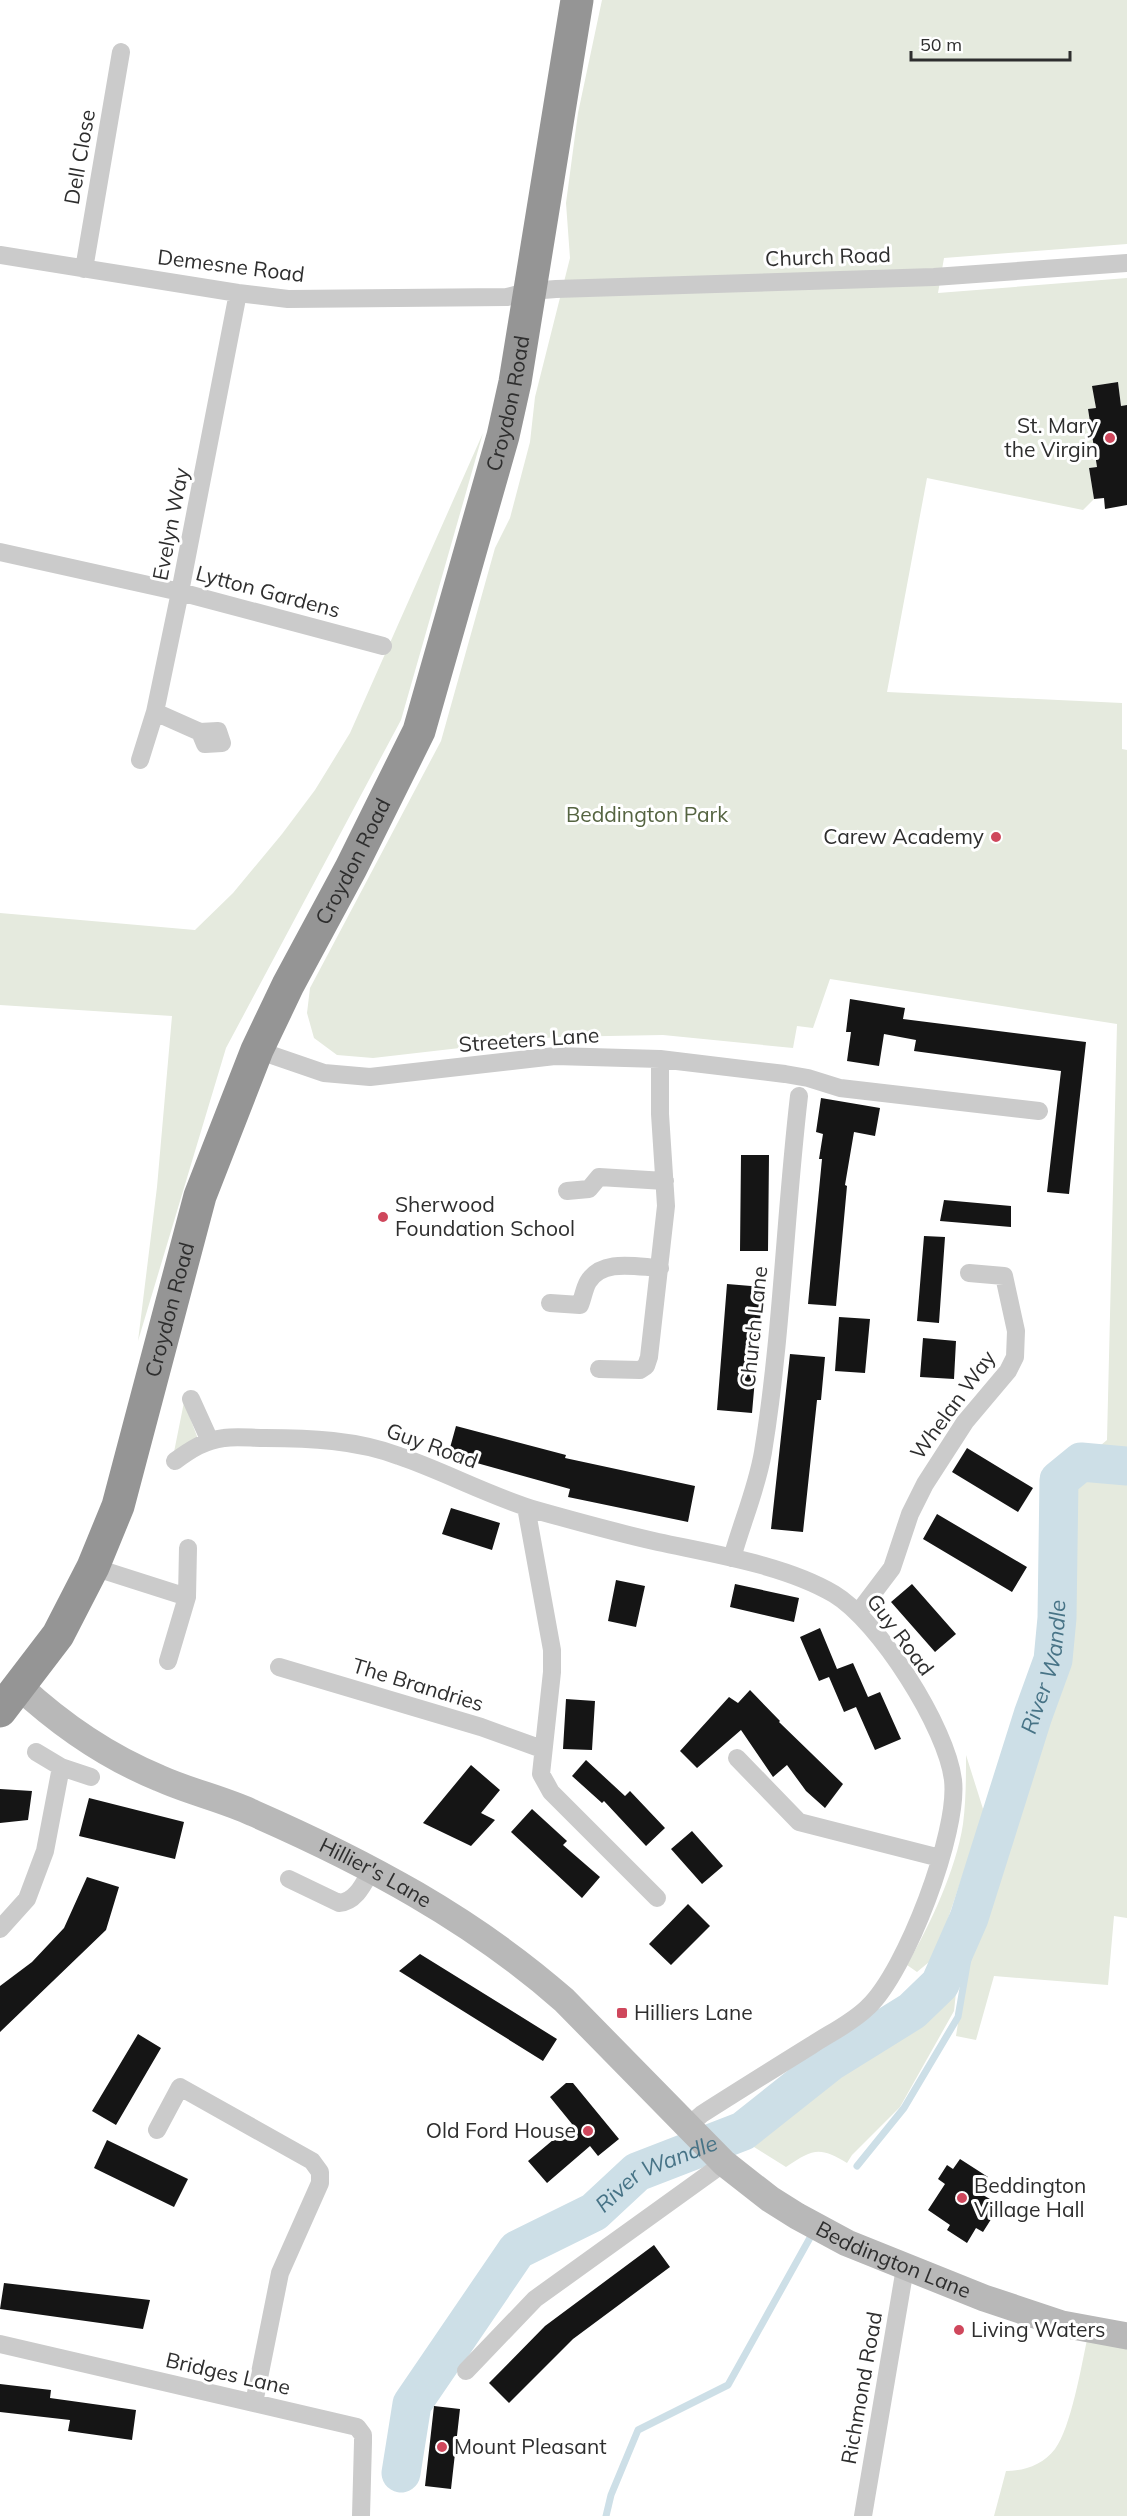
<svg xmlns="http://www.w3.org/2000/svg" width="1127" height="2516" font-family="Mulish,sans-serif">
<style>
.green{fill:#e5eade}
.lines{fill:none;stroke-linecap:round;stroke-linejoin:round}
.stream{stroke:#cddfe7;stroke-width:7}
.river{stroke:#cddfe7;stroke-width:39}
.building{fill:#151515}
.street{stroke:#cbcbcb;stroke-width:18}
.secondary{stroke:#b8b8b8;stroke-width:27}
.highway{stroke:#959595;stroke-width:33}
.poi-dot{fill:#cf475c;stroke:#fff;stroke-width:2}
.labels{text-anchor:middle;stroke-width:6;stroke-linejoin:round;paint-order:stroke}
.street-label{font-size:21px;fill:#2e2e2e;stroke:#fff}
.poi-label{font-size:21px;fill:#2e2e2e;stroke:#fff;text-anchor:start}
.park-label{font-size:21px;fill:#556441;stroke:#fff}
.water-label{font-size:22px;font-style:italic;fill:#477386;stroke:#fff}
</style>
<rect width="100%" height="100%" fill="#fff"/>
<!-- green -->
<path class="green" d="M602,0H1127V244L944,258L938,293L1127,278V405L1121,406L1118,382L1093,386L1096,408L1088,409L1097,467L1089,468L1094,499L1083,510L927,478L887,692L1122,703V749L1127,750V1918L1114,1916L1108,1985L994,1976L976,2040L956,2036L968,1959L969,1918L1033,1715L1053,1660L1057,1618L1059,1480L1107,1440L1117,1024L830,979L813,1028L797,1026L793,1048L663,1035L555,1037L373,1058L337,1055L314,1038L307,1013L310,988L441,741L495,548L510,518L530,442L535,397L570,258L566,203L578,113Z
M483,433L401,720L226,1048L138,1341L157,1187L172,1016L0,1005V913L195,930L233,893L282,834L315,790L350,733Z
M184,1402L198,1439L173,1457Z
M966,1755L984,1812L935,1957L917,1972L907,1965C930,1925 956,1870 963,1824C966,1801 966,1778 966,1755Z
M959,1965L954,2011L900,2107L852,2155L847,2163C819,2146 813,2149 786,2167L746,2142L854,2054L940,2003Z
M1087,2340L1127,2345V2516H994L1006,2471C1024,2471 1043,2465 1055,2449C1071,2427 1081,2368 1087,2340Z"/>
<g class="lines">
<!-- stream -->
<path class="stream" d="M857,2166L904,2108L958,2017L968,1959L969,1918
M606,2516L611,2495L638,2430L728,2385L811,2236"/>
<!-- river -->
<path class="river" id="s1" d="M401,2473L412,2404L517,2250L594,2212L637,2172L743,2131L830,2062L912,2011L940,1984L969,1918L1033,1715L1053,1660L1057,1618L1059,1480L1081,1462L1127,1466"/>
</g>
<!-- building -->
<path class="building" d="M1118,382L1121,406L1127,405V505L1105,509L1104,498L1094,499L1089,468L1097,467L1088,409L1096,408L1092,386Z
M850,999L905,1008L903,1019L1086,1042L1069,1194L1047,1192L1061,1071L914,1051L916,1040L884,1034L879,1066L847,1061L851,1032H846Z
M821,1098L880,1108L875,1136L854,1132L845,1185L847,1186L836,1306L808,1304L822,1159H819L823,1134L816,1132Z
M741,1155H769L768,1251H740Z
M944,1200L1011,1206V1227L940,1221Z
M924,1236L945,1237L939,1323L917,1321Z
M727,1284L763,1287L752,1413L717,1410Z
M839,1317L870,1319L865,1373L835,1371Z
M923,1338L956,1341L954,1379L920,1377Z
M790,1354L825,1357L821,1400H817L803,1532L771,1529Z
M456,1426L566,1455L565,1458L695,1486L688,1522L568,1497L570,1489L448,1455Z
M967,1448L1033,1488L1018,1512L952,1472Z
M451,1508L500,1523L492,1550L442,1534Z
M937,1514L1027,1567L1012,1592L923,1539Z
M616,1580L645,1586L636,1627L608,1621Z
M735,1584L799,1598L794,1622L730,1607Z
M912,1584L956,1634L935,1652L891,1602Z
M820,1628L837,1669L853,1663L868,1697L880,1692L901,1739L875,1750L856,1707L844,1712L829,1677L819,1681L800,1637Z
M750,1690L780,1721L779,1722L843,1784L825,1808L806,1791L787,1765L773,1777L741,1730L697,1768L680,1751L729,1697L738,1703Z
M566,1699L595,1701L592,1750L563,1749Z
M586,1760L625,1796L630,1791L665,1828L646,1846L604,1801L602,1803L572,1776Z
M471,1765L500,1790L481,1813L495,1820L471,1846L423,1823Z
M0,1789L32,1791L28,1820L0,1823Z
M89,1798L184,1822L175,1859L79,1836Z
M532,1809L567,1841L563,1845L600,1877L582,1898L511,1832Z
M692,1831L723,1866L702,1884L671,1849Z
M87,1877L119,1887L106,1930L0,2032V1986L32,1962L64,1928Z
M688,1904L710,1926L671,1965L649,1944Z
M420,1954L557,2039L543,2061L399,1971Z
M138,2034L161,2048L116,2125L92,2111Z
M566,2083H573L619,2139L598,2156L590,2146L547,2183L528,2161L572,2124L550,2097Z
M107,2140L188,2179L174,2207L94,2168Z
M960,2159L988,2177L978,2192L1000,2205L983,2232L976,2228L967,2243L947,2230L950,2225L928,2210L945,2184L938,2179L947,2165L953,2169Z
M654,2245L670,2267L573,2339L509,2403L489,2383L545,2326Z
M4,2283L150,2300L143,2329L0,2309Z
M0,2384L51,2390L50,2398L136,2410L132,2440L68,2431L70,2420L0,2412Z
M434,2406L460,2409L451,2489L425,2486Z"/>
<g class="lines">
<!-- street -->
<path class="street" d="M0,255L238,293L288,299L507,297L530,291L556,289L934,277L1127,263
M84,269L121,52
M0,552L180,592L383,646
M155,712L200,732L218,731L222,743L205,744L200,732
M140,760L155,712L180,592L238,293
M257,1050L324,1073L370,1077L555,1056L660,1059L785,1074L808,1078L840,1088L1039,1111
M567,1191L589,1189L599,1177L665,1181
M550,1303L580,1305C583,1298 584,1289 588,1282C602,1258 637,1267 660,1268
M599,1369L640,1370L646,1366L649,1357L666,1206L660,1114V1059
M191,1399L210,1441
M175,1461C190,1450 205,1440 224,1438C237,1436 251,1438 265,1438C309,1438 357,1440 399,1456C446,1472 491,1497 539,1511C578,1522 618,1533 658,1542C713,1554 785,1565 834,1594C879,1621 947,1728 953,1780C959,1832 906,1971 868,2007C852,2023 830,2033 812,2045C775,2068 738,2091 702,2114L688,2126
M526,1507L552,1650V1672L541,1774L551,1792L657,1898
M732,1558C742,1522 757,1488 763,1452C782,1335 785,1215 799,1096
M93,1567L187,1597
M858,1613L892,1568L910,1514L925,1484L965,1422L1008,1371L1015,1357L1016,1331L1004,1276L969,1273
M168,1661L187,1597L188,1548
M279,1667L481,1727L542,1749
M36,1752L61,1767L91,1777
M737,1758L799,1822L940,1858
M289,1879L339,1903C356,1902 364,1883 372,1869
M0,1929L27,1899L45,1851L61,1767
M157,2130L180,2087L312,2161L320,2172V2183L280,2273L254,2403
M0,2344L357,2427L363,2435V2442L361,2516
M466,2371L535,2299L724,2163
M863,2516L905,2268"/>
<!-- secondary -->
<path class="secondary" id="s2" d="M19,1686C60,1724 108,1757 159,1778C190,1792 223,1799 253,1813C365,1862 472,1919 564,2000L724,2163L770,2199L797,2216L847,2243L984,2298L1062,2324L1127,2336"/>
<!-- highway -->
<path class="highway" id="s3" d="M0,1711L58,1635L93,1567L118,1506L200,1196L257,1050L288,985L351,868L419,731L503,436L515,382L577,0"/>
</g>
<!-- markers -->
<g class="poi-dot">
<circle cx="1110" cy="438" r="6"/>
<circle cx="996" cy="837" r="6"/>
<circle cx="383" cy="1217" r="6"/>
<rect x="616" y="2007" width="12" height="12" rx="3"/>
<circle cx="588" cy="2131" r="6"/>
<circle cx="962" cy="2198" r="6"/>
<circle cx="959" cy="2330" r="6"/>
<circle cx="442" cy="2447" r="6"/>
</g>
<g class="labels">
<!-- street labels -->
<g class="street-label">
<text transform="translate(80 157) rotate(-80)" y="7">Dell Close</text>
<text transform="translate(828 257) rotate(-2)" y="7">Church Road</text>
<text transform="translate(231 266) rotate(7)" y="7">Demesne Road</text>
<text dy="7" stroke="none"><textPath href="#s3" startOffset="1413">Croydon Road</textPath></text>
<text transform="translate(171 524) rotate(-79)" y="7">Evelyn Way</text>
<text transform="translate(268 592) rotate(15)" y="7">Lytton Gardens</text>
<text dy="7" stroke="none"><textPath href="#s3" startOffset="927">Croydon Road</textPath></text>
<text transform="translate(529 1040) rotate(-4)" y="7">Streeters Lane</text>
<text dy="7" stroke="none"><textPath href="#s3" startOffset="441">Croydon Road</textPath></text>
<text transform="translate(754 1327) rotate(-84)" y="7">Church Lane</text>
<text transform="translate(953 1405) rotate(-54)" y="7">Whelan Way</text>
<text transform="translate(432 1446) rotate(20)" y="7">Guy Road</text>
<text transform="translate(900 1635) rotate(53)" y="7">Guy Road</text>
<text transform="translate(418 1685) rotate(17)" y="7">The Brandries</text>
<text dy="7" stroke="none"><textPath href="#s2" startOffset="405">Hillier's Lane</textPath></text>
<text dy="7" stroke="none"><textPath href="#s2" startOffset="1058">Beddington Lane</textPath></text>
<text transform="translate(228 2374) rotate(13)" y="7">Bridges Lane</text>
<text transform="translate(862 2388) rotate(-80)" y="7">Richmond Road</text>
</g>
<!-- poi labels -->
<g class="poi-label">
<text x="1098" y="433" text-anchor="end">St. Mary<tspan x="1098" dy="24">the Virgin</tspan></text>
<text x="984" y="844" text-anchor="end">Carew Academy</text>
<text x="395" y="1212">Sherwood<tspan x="395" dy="24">Foundation School</tspan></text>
<text x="634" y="2020">Hilliers Lane</text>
<text x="576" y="2138" text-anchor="end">Old Ford House</text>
<text x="974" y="2193">Beddington<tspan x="974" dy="24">Village Hall</tspan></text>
<text x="971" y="2337">Living Waters</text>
<text x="454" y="2454">Mount Pleasant</text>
</g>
<!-- park labels -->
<g class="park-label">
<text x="647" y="822">Beddington Park</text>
</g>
<!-- water labels -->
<g class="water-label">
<text dy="8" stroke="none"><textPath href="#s1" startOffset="1096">River Wandle</textPath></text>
<text dy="8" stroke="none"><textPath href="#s1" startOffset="417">River Wandle</textPath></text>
</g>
</g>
<!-- scale -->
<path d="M911 51v9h159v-9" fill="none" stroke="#2e2e2e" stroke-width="3"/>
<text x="920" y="51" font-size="18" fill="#2e2e2e" stroke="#ffffff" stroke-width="4.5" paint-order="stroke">50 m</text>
</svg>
